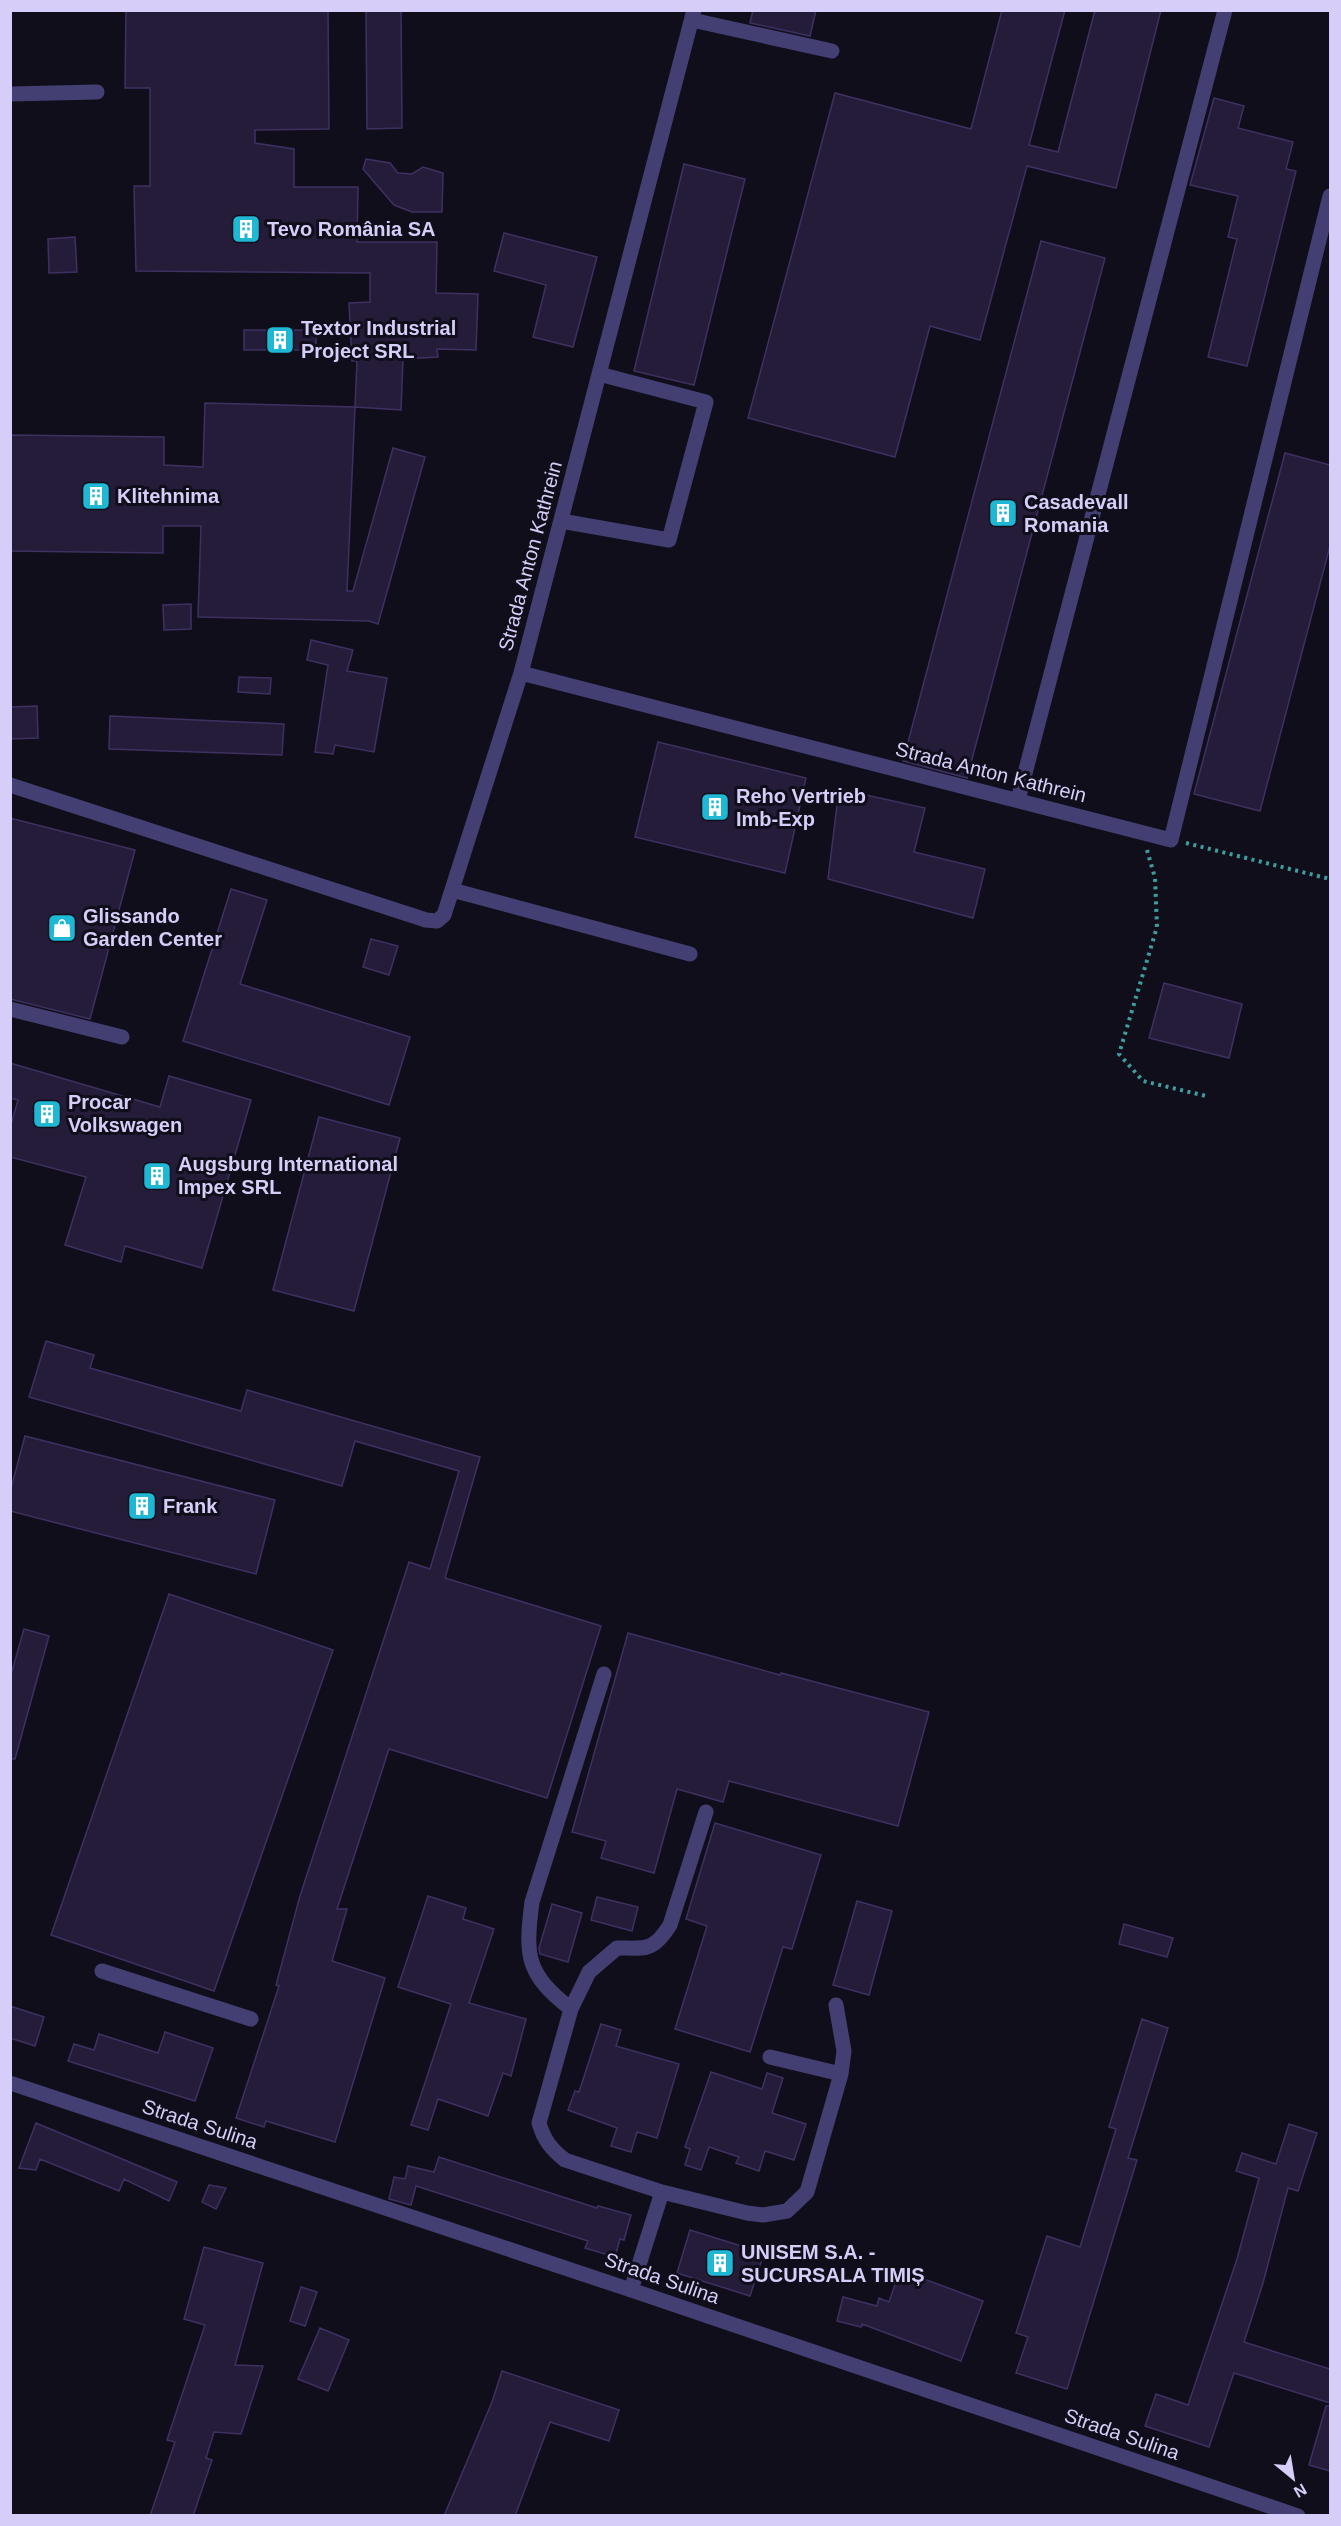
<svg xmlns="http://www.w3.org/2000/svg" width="1341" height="2526" font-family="Arial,sans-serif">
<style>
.building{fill:#241c39;stroke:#3e3162;stroke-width:1.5}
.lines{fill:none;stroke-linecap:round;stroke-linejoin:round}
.path{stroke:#3d9e9e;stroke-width:4;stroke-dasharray:3 4.5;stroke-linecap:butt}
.minor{stroke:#443f73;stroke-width:15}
.labels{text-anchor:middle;stroke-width:6;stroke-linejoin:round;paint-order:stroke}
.poi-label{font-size:20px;font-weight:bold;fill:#d6cef8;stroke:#110e1b;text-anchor:start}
.street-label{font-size:20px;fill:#d6cef8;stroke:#110e1b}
</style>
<rect width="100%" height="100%" fill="#110e1b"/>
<!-- building -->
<path class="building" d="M126,10H328L329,129L255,130V143L294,149V187H358L357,242H437L436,293L478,294L476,350L437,349L438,357L403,359L401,410L355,407L357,361H352L349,303L370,302V273L136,271L134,186H150V88H125Z
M366,10H401L402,128L367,129Z
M753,10H816L810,36L750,23Z
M1002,10H1065L1029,145L1058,152L1095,10H1161L1116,188L1027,166L980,340L930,326L895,457L748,418L835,93L971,129Z
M1214,98L1244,106L1238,128L1293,142L1286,169L1296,171L1247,366L1208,357L1237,239L1228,237L1238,196L1190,185Z
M366,159L390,163L398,173L412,174L423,167L443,173L442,212H412L394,205L363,169Z
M684,164L745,179L694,385L634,371Z
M504,233L597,257L573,347L533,337L546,285L494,271Z
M75,237L77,272L49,273L48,239Z
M1041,241L1105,258L967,778L903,761Z
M244,330H316V350H244Z
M205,403L355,407L347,591H353L393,448L425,457L378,624L369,621L198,617L201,526H163V553L10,551V435L164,437V465L203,467Z
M1285,453L1330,465V546L1260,811L1194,794Z
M191,604V629L164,630L163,605Z
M311,640L353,650L347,671L387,678L374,752L335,745L333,754L315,752L328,665L307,660Z
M239,677L271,678L270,694L238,692Z
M37,706L38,738L10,739V707Z
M110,716L284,724L282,755L109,749Z
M658,742L806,778L785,873L635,837Z
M839,789L925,808L914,852L985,869L973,918L828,879Z
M10,818L135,850L90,1019L10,999Z
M231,889L267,900L240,984L410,1037L389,1105L183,1041Z
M371,939L398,946L389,975L363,967Z
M1164,983L1242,1004L1229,1058L1149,1038Z
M10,1063L160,1107L169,1076L251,1100L202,1268L125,1246L121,1262L65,1245L86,1177L10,1157V1128L18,1100L10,1098Z
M319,1117L400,1138L354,1311L273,1290Z
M46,1341L94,1355L90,1368L241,1411L247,1390L480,1457L445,1578L601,1626L547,1798L389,1749L337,1909H347L332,1961L385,1978L335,2142L266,2121L264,2127L236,2118L279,1986L276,1985L300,1896L409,1562L430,1569L459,1471L355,1441L342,1486L29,1397Z
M25,1436L275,1500L256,1574L10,1511V1492Z
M169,1594L333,1650L214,1991L51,1935Z
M24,1629L49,1636L15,1759H10V1678Z
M628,1633L780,1675L781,1673L929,1712L898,1826L729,1781L723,1802L677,1789L654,1873L601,1858L606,1841L572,1832Z
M715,1823L821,1855L792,1949L783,1947L750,2052L675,2029L707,1926L686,1919Z
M428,1896L466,1908L463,1919L494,1929L469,2003L526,2019L511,2076L503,2073L488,2116L438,2099L428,2130L411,2125L451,2004L398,1987Z
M597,1897L638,1907L632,1931L591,1920Z
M857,1901L892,1911L869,1995L833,1985Z
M552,1904L582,1913L568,1962L540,1954L539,1948Z
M1124,1924L1173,1938L1167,1957L1119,1944Z
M10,2006L44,2017L35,2046L10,2038Z
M1142,2019L1168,2028L1128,2158L1137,2160L1067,2389L1016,2373L1028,2337L1016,2333L1047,2236L1080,2247L1116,2129L1109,2127Z
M601,2024L621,2030L616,2046L679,2064L657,2138L637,2132L631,2152L611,2146L617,2128L568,2110L575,2091L579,2092Z
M165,2032L213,2048L195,2101L68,2061L74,2044L94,2050L99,2034L158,2053Z
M711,2072L762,2089L767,2073L783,2078L772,2113L806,2124L794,2160L765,2151L759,2171L736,2163L739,2157L709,2147L701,2170L685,2165L690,2149L685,2147Z
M36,2123L177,2182L169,2201L124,2179L119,2191L40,2159L36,2170L19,2168Z
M1289,2124L1317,2133L1298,2191L1288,2188L1263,2283L1244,2342L1330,2369V2403L1234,2373L1209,2447L1145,2426L1156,2394L1188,2405L1237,2259L1259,2178L1236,2171L1242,2153L1276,2164Z
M439,2157L597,2208L598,2206L631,2215L624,2240L620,2239L615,2257L585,2248L588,2241L416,2186L411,2205L389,2199L394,2177L405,2179L408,2166L434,2172Z
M209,2185L226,2188L216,2209L202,2202Z
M690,2230L764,2253L750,2296L677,2273Z
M204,2247L263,2263L235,2365L263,2366L241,2434L214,2432L206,2458L212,2460L193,2516H150L175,2442L167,2440L205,2325L184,2319Z
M900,2270L983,2301L961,2361L862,2324L861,2327L837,2321L843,2297L877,2306L879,2298L889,2302Z
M301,2287L317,2292L305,2326L290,2321Z
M320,2328L349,2340L328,2391L298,2379Z
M502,2371L619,2410L609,2441L550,2422L515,2516H444L492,2402Z
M1326,2406H1330V2471L1309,2465Z"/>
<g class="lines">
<!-- path -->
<path class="path" d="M1186,843L1330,879
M1147,850L1155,878L1157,927L1119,1054L1143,1081L1206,1096"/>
<!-- minor -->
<path class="minor" d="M692,20L832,51
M10,94L97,92
M561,521L669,540L706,402L599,374
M521,673L1171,840L1330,196
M10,785L426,920L437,921L444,915L521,673L694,10
M1018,800L1225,10
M452,890L690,954
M10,1009L122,1037
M706,1812L670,1925C653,1952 646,1948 617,1948L589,1972L571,2009L539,2123C544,2140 551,2149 565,2160L662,2192L747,2213L763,2215L787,2211L807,2192L841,2074L844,2051L836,2005
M102,1971L251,2019
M571,2009C526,1974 525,1956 532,1902L604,1674
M770,2057L841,2074
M10,2083L631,2290L1298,2516
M631,2290L662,2192"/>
</g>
<!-- icons -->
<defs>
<g id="building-square" transform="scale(1.5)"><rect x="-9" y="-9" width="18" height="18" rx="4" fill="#1eb7d4" stroke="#110e1b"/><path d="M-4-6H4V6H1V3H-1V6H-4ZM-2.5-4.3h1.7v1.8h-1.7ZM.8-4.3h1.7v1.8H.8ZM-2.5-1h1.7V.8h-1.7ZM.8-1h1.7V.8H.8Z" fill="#fff"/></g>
<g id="shop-square" transform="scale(1.5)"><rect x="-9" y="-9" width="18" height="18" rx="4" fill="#1eb7d4" stroke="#110e1b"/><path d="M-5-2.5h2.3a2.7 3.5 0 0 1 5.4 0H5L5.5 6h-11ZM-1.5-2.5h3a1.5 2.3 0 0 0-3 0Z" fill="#fff"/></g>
</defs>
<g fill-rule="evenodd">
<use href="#building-square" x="246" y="229"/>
<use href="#building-square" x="280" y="340"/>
<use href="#building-square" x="96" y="496"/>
<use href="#building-square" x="1003" y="513"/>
<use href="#building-square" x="715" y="807"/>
<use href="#shop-square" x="62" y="928"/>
<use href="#building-square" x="47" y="1114"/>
<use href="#building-square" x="157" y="1176"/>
<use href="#building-square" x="142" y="1506"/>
<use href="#building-square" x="720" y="2263"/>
</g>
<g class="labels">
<!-- poi labels -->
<g class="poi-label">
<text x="267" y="236">Tevo România SA</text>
<text x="301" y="335">Textor Industrial<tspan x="301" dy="23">Project SRL</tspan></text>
<text x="117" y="503">Klitehnima</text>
<text x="1024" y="509">Casadevall<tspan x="1024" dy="23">Romania</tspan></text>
<text x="736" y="803">Reho Vertrieb<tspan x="736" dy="23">Imb-Exp</tspan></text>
<text x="83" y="923">Glissando<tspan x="83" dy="23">Garden Center</tspan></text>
<text x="68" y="1109">Procar<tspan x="68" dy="23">Volkswagen</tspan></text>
<text x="178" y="1171">Augsburg International<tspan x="178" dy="23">Impex SRL</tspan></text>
<text x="163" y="1513">Frank</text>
<text x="741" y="2259">UNISEM S.A. -<tspan x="741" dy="23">SUCURSALA TIMIȘ</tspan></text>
</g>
<!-- street labels -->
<g class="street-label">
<text transform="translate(530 556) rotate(-75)" y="7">Strada Anton Kathrein</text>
<text transform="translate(991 772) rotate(14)" y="7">Strada Anton Kathrein</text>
<text transform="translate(200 2124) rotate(18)" y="7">Strada Sulina</text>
<text transform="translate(662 2278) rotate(19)" y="7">Strada Sulina</text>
<text transform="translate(1122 2434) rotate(19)" y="7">Strada Sulina</text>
</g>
</g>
<!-- border -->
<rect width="1341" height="2526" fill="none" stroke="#d6cef8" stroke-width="24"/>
<!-- north arrow -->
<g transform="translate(1293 2478) rotate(150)" stroke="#110e1b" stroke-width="4.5" paint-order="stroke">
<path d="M0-4.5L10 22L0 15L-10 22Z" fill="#d6cef8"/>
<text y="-9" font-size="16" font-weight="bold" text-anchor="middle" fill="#d6cef8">N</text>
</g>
</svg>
